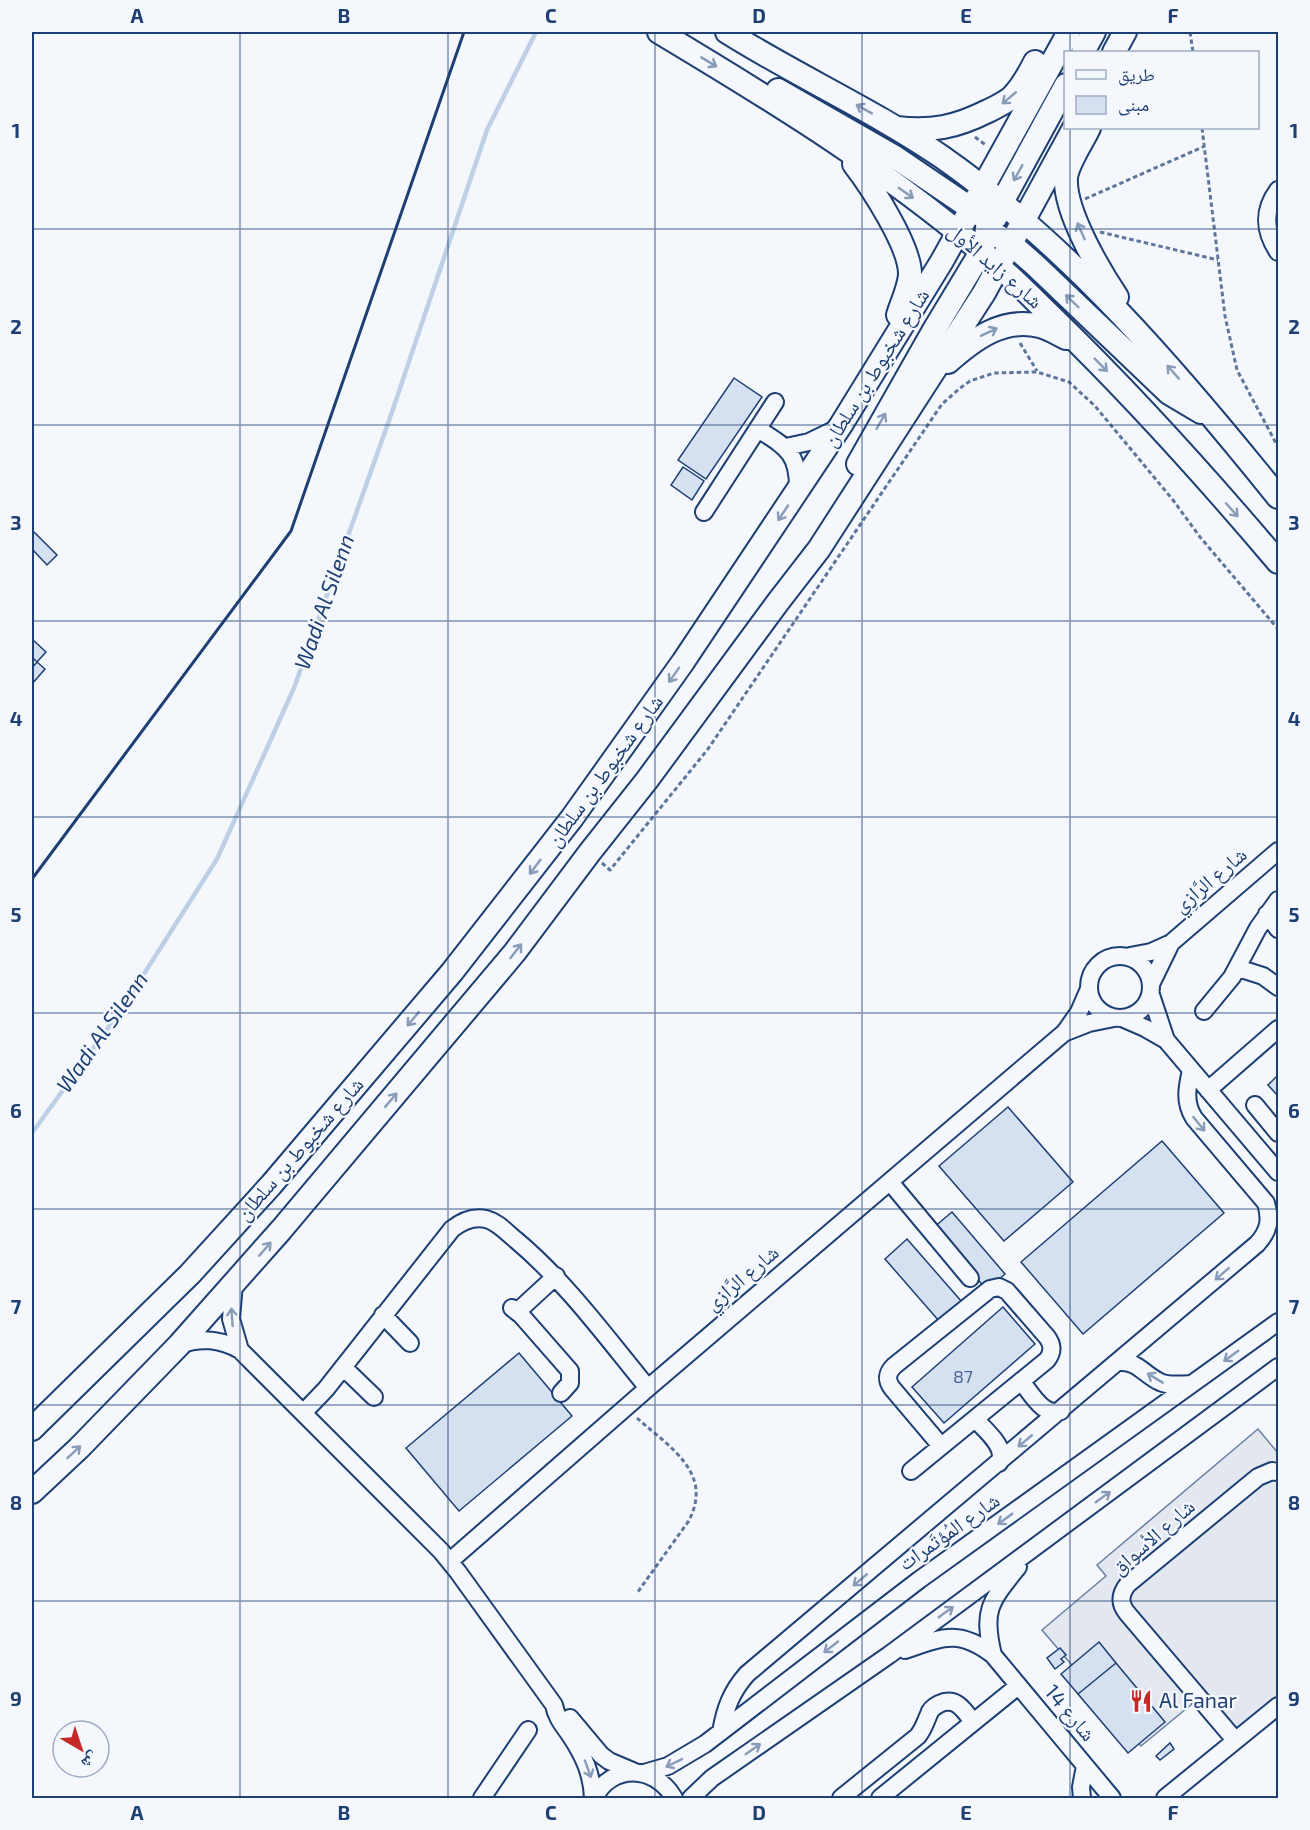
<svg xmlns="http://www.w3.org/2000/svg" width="1310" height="1830" font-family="'Exo 2','Noto Naskh Arabic',sans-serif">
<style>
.parking{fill:#e3e8f0;stroke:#687fa3;stroke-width:1.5}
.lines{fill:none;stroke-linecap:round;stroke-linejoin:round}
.stream{stroke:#bed0e5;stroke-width:4.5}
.building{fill:#d5e0f0;stroke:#1d3f73;stroke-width:1.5}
.minor-casing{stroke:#1d3f73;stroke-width:20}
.major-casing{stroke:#1d3f73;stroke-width:26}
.path{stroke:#5e769c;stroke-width:3;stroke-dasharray:4.5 3;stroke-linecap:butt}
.minor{stroke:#f4f7fb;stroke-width:16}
.major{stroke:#f4f7fb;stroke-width:22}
.wall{stroke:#1d3f73;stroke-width:3}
.oneway{stroke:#889bb7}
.grid{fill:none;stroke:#1d3f73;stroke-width:1.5;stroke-opacity:0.55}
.labels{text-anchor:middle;stroke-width:4.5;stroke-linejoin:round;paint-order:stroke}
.number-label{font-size:18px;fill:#4b6792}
.street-label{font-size:21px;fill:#1d3f73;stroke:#f4f7fb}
.poi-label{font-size:21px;fill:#1d3f73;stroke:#f4f7fb;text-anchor:start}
.water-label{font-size:22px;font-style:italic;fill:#1d3f73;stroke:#f4f7fb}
.neatline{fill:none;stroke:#1d3f73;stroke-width:2}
.grid-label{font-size:20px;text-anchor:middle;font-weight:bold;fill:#1d3f73}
</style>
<rect width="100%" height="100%" fill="#f4f7fb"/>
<!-- parking -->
<path class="parking" d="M1258,1429L1278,1453V1698L1236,1734L1203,1695L1141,1746L1042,1630L1106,1576L1097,1565Z"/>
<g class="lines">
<!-- stream -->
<path class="stream" d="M32,1133L121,1010L217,859L294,688L392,412L487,130L536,32"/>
</g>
<!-- building -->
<path class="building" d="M734,378L762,397L706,479L678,460Z
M683,467L704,481L692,500L671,485Z
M32,530L57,555L47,565L32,549Z
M32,639L46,652L37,662L32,657Z
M37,662L45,669L32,684V668Z
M1278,1075V1096L1268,1085Z
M1008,1107L1073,1182L1004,1241L939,1166Z
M1162,1141L1224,1213L1083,1334L1021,1262Z
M952,1212L1005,1274L987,1290L933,1228Z
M907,1239L962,1302L939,1321L885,1259Z
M1003,1307L1035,1344L944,1423L912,1387Z
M519,1353L572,1416L459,1511L406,1448Z
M1099,1642L1116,1663L1078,1694L1061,1674Z
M1060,1648L1066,1655L1061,1659L1064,1662L1055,1669L1047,1658Z
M1116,1663L1165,1722L1128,1753L1078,1694Z
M1170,1743L1174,1749L1160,1760L1156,1756Z"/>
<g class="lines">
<!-- minor casing -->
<g class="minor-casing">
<path id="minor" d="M1278,190C1263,210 1264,231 1278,252
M758,429C786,447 799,453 798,491
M786,447L809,442L838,428
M704,512L775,402
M1267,914L1278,929
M1089 987a31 31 0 1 1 62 0a31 31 0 1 1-62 0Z
M1130,956L1151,952L1171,943L1278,851
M1238,968L1263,976L1278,987
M1152,982L1171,943
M1151,995L1166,1040L1278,1172
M1204,1011L1232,977L1258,928L1278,900
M1122,1018L1145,1028L1166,1040
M1066,1032L1089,1023L1114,1018
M1208,1090L1278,1029
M1255,1105L1278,1133
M890,1182L970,1278
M234,1283L231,1319L240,1350
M512,1308L521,1315L570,1371V1383L561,1393
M518,1311L556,1276
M383,1315L410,1343
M179,1345C201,1337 220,1339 240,1350L441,1551L458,1572L554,1705C556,1717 563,1725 570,1735C584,1756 592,1774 593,1798
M1120,1362C1137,1361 1144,1374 1158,1381C1168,1387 1181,1384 1192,1384
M343,1367L374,1397
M1021,1381C1031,1393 1044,1418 1061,1411
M303,1413L326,1389L452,1229C462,1221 473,1216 486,1219C498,1222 507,1233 516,1240C567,1283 606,1337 648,1388
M975,1419C985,1430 1008,1448 999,1463
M911,1471L1047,1360C1053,1352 1053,1345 1047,1337L1007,1291L999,1287L990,1289L894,1366C887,1373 886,1380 892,1388L941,1446
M450,1561L648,1388L1065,1032L1079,1012L1089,989
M905,1650C943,1637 959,1629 993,1655L1112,1798
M993,1655C982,1610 990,1602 1018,1567
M570,1718L601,1755L609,1761L635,1772
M721,1732C725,1709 731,1692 747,1674L1257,1244C1269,1231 1271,1220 1266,1203L1194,1118C1184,1102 1187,1088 1191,1070
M1235,1740L1127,1613C1119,1603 1120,1594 1128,1584L1258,1477L1272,1471L1278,1472
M644,1773L668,1766L705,1744L919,1580L1278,1322
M482,1798L528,1730
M594,1798C612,1763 655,1765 674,1798
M691,1798L712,1778L889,1655L1278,1367
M841,1798L918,1736C924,1728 925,1723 929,1714C930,1710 935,1706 939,1704C956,1696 964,1710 973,1722
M880,1798L1018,1686
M1082,1798L1081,1787L1085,1766
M1165,1798L1278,1706"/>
</g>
<!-- major casing -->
<g class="major-casing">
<path id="major" d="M659,32C776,102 895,175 998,266C1018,282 1035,301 1054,319C1133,396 1207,478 1278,562
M727,32C797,76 873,110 942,157C1073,249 1178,373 1278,497
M1083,52L1094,32
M1114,52L1125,32
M778,90L895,157L982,216
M897,128C932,132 956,127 988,111C996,107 1005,103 1012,97C1022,87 1029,74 1035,62
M1089,128C1083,141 1067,164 1066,178C1064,211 1099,270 1117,297
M854,164C871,186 911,247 910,275C909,288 902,302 898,315
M996,217L1001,204L1066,85
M998,236L1010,243L1035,265L1169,393L1201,412
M948,362C974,339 1003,317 1040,326C1049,328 1058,334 1066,338
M858,464L934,330L981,252C990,231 989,209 982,188
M32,1429L190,1274L271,1185L452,972L572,818L683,662L841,425L942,261L1069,32
M32,1492L79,1448L179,1345L281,1230L515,952L590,852L647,780L778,602L819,549L984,293L1074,128"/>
</g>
<!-- path -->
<path class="path" d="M1190,32L1193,52
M1202,128L1225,316L1237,370L1278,447
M975,137L987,146
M1085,199L1205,146
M1100,232L1218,260
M1020,343L1037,371
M602,863L610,870L708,749L942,404L959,389L970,381L994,373L1037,372L1069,382L1095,406L1173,500L1200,537L1278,629
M637,1418C669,1447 715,1473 688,1522L637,1593"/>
<!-- minor -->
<use href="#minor" class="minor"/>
<!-- major -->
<use href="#major" class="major"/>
<!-- wall -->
<path class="wall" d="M32,879L291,531L464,32"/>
</g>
<!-- one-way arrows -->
<defs><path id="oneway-shaft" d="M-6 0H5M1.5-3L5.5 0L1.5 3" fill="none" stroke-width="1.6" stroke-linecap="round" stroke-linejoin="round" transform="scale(1.5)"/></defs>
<g class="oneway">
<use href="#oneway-shaft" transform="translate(709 62) rotate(31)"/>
<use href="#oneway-shaft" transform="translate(1009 98) rotate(140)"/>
<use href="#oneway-shaft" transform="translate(864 109) rotate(-151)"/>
<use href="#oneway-shaft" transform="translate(1018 173) rotate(119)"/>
<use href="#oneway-shaft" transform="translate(906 193) rotate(35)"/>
<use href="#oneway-shaft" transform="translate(1081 231) rotate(-114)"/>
<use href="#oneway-shaft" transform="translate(1072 301) rotate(-136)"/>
<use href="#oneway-shaft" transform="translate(989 332) rotate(-25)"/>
<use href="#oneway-shaft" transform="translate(1101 365) rotate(45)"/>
<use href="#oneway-shaft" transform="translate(1173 372) rotate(-132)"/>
<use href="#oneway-shaft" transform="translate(881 421) rotate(-60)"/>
<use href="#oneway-shaft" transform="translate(1232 510) rotate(48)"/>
<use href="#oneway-shaft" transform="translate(783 513) rotate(124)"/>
<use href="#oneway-shaft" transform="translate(674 675) rotate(125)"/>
<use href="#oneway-shaft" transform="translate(535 867) rotate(127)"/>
<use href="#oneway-shaft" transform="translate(516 951) rotate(-52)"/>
<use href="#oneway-shaft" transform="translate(413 1019) rotate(130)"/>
<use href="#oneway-shaft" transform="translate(391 1100) rotate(-50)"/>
<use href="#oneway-shaft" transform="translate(1199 1124) rotate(51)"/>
<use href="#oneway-shaft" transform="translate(265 1249) rotate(-49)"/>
<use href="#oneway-shaft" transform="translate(1222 1274) rotate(139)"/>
<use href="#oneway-shaft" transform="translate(232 1317) rotate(-94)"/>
<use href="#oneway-shaft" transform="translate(1231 1356) rotate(144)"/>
<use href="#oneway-shaft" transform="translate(1155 1378) rotate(-149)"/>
<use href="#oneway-shaft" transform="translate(1025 1441) rotate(140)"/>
<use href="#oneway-shaft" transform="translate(74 1452) rotate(-43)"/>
<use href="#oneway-shaft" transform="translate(1103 1497) rotate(-36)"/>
<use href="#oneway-shaft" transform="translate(1005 1519) rotate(144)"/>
<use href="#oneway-shaft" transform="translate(860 1580) rotate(140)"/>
<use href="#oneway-shaft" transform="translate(946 1612) rotate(-36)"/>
<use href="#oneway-shaft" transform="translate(831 1647) rotate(142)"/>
<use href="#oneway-shaft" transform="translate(753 1749) rotate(-35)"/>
<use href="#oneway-shaft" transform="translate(674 1763) rotate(154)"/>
<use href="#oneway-shaft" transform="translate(588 1769) rotate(70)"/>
</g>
<!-- grid -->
<path class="grid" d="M240,32V1798M448,32V1798M655,32V1798M862,32V1798M1070,32V52M1070,128V1798M32,229H1278M32,425H1278M32,621H1278M32,817H1278M32,1013H1278M32,1209H1278M32,1405H1278M32,1601H1278"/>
<!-- icons -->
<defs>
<g id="restaurant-bare" transform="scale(1.8)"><path d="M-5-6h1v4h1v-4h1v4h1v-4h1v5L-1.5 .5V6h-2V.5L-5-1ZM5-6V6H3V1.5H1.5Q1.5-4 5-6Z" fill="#c62828" stroke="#f4f7fb" stroke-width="2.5" paint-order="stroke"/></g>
</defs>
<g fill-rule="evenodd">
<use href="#restaurant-bare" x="1141" y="1701"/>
</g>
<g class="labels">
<!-- number labels -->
<g class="number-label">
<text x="963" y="1383">87</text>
</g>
<!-- street labels -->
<g class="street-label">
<text transform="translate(995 266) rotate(41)" y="7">شارع زايد الأول</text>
<text transform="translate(876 368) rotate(-58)" y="7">شارع شخبوط بن سلطان</text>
<text transform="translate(605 771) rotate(-54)" y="7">شارع شخبوط بن سلطان</text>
<text transform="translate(1210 880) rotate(-40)" y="7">شارع الرَّازِي</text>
<text transform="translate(300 1149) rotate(-49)" y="7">شارع شخبوط بن سلطان</text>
<text transform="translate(742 1278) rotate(-40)" y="7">شارع الرَّازِي</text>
<text transform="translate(949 1532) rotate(-35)" y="7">شارع المُؤتَمرات</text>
<text transform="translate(1153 1537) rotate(-41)" y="7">شارع الأسواق</text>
<text transform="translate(1070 1713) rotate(50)" y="7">شارع 14</text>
</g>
<!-- poi labels -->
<g class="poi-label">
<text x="1159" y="1708">Al Fanar</text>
</g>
<!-- water labels -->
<g class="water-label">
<text transform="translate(324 602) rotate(-71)" y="8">Wadi Al Silenn</text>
<text transform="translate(102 1032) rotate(-55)" y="8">Wadi Al Silenn</text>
</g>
</g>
<!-- border -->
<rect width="1310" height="1830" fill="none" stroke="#f4f7fb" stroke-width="66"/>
<!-- legend -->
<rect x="1064" y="51" width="195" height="78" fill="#f4f7fb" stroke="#9eadc5" stroke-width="1.5"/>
<rect x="1076" y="70" width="30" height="9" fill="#f4f7fb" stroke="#9eadc5" stroke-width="1.5"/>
<text x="1118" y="81" font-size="18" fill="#1d3f73">طريق</text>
<rect x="1076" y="96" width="30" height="18" fill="#d5e0f0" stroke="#9eadc5" stroke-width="1.5"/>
<text x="1118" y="111" font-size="18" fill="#1d3f73">مبنى</text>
<!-- north arrow -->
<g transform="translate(81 1749) rotate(141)"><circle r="28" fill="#f4f7fb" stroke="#9eadc5" stroke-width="1.5"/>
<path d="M0-4.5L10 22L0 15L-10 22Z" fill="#c62828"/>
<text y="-9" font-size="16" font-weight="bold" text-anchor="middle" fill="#1d3f73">ش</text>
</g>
<rect x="33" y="33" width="1244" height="1764" class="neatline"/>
<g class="grid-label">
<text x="137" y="23">A</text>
<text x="344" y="23">B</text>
<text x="551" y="23">C</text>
<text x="759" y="23">D</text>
<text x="966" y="23">E</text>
<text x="1173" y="23">F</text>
<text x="16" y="138">1</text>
<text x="1294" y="138">1</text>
<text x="16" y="334">2</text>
<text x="1294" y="334">2</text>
<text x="16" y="530">3</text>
<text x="1294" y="530">3</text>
<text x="16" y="726">4</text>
<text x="1294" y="726">4</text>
<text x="16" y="922">5</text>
<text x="1294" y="922">5</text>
<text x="16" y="1118">6</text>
<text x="1294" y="1118">6</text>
<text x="16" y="1314">7</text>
<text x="1294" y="1314">7</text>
<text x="16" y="1510">8</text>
<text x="1294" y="1510">8</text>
<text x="16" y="1706">9</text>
<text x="1294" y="1706">9</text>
<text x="137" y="1820">A</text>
<text x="344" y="1820">B</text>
<text x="551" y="1820">C</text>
<text x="759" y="1820">D</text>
<text x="966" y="1820">E</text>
<text x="1173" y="1820">F</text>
</g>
</svg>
